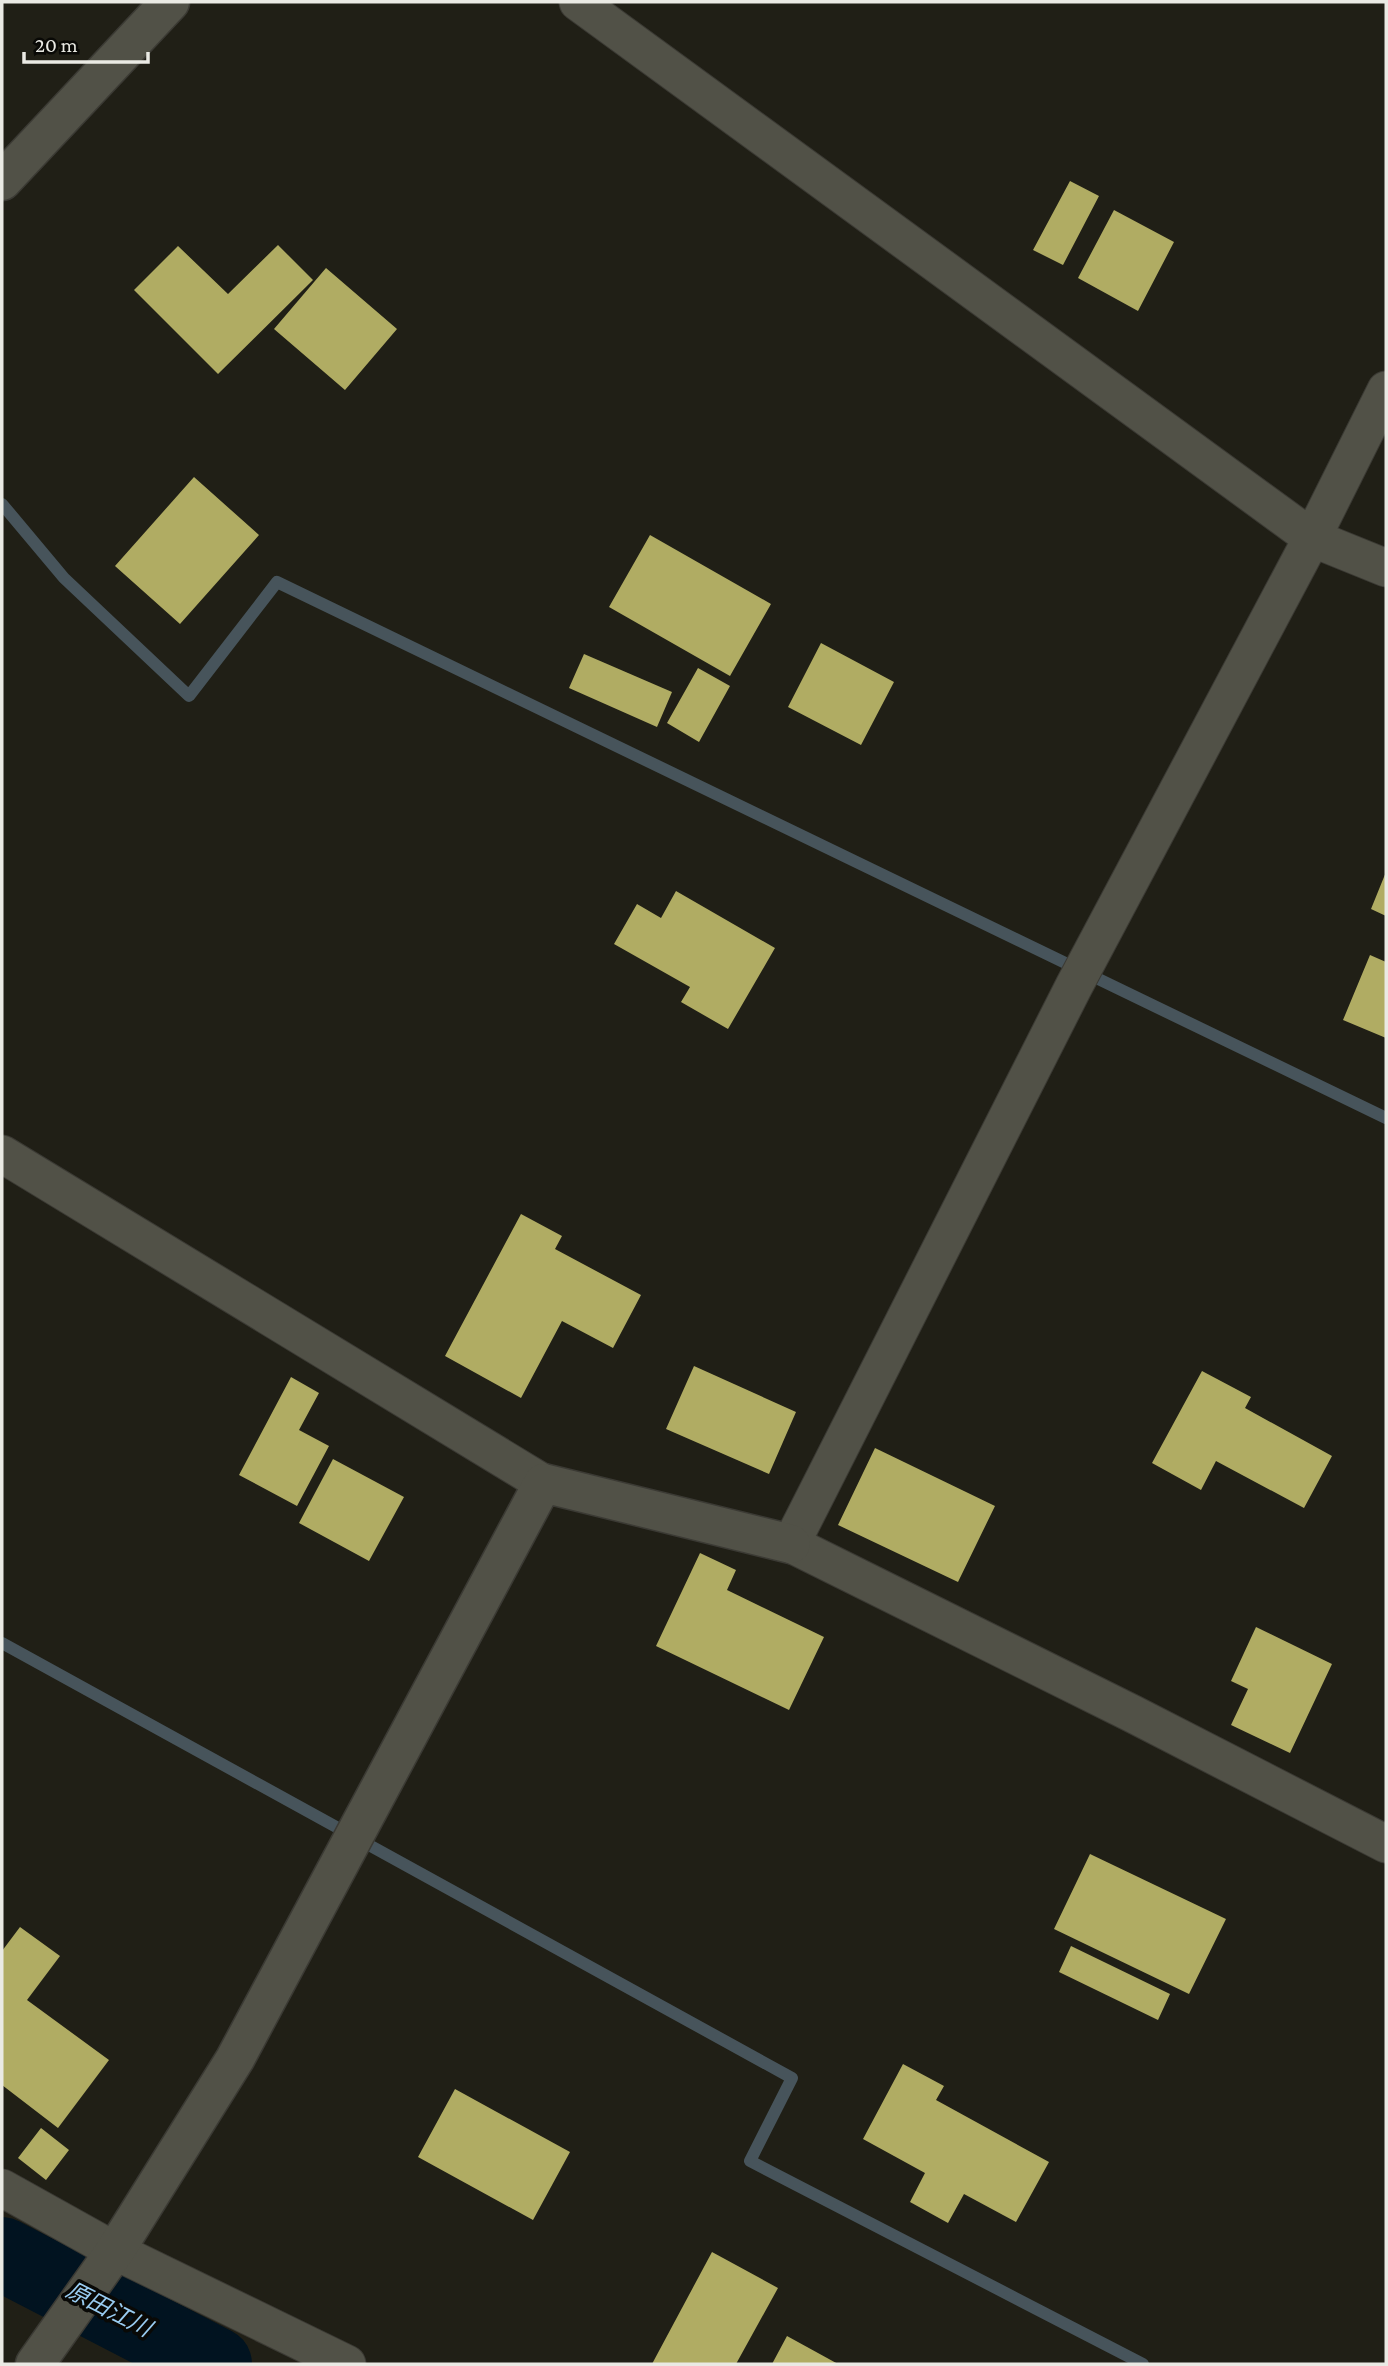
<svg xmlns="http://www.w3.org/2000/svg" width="1388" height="2366" font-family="'Crimson Pro','Noto Sans JP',serif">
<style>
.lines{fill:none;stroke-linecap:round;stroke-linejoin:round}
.stream{stroke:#47545b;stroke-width:12}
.river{stroke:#011320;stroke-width:74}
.building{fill:#b0ac63}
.minor-casing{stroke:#3b3a34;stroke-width:39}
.tertiary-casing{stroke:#3b3a34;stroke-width:41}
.minor{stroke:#515147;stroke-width:37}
.tertiary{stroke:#515147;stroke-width:38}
.labels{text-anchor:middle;stroke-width:7;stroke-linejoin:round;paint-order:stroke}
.water-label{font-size:23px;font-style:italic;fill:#99ccf1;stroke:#090906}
</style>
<rect width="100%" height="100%" fill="#201f16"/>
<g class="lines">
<!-- stream -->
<path class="stream" d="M2,504L64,578L189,696L277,582L1386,1118
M2,1643L792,2078L750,2161L1143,2364"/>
<!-- river -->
<path class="river" d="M2,2254L215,2364"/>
</g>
<!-- building -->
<path class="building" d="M1070,181L1099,196L1063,265L1033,250Z
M1114,210L1174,242L1138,311L1078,278Z
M278,245L313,280L218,374L134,290L178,246L228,294Z
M326,268L397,329L345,390L274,329Z
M194,477L259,535L180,624L115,566Z
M650,535L771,604L730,676L609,607Z
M821,643L894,682L861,745L788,707Z
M584,654L672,692L657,727L569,688Z
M698,668L730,686L699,742L667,723Z
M1386,872V916L1371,909Z
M676,891L775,948L728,1029L681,1002L690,987L614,944L637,904L661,918Z
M1370,955L1386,962V1038L1343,1020Z
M521,1214L562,1236L555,1249L641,1295L613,1348L562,1321L521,1398L445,1356Z
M694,1366L796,1412L769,1474L666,1429Z
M1202,1371L1251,1397L1245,1408L1332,1456L1304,1508L1216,1461L1201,1490L1152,1463Z
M291,1377L319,1393L299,1430L329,1446L297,1506L239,1475Z
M875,1448L995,1506L958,1582L838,1525Z
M333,1459L404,1497L369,1561L299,1523Z
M700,1553L736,1570L727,1590L824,1637L789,1710L656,1646Z
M1256,1627L1332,1664L1290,1753L1231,1725L1248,1689L1231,1681Z
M1090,1854L1226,1919L1189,1994L1054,1929Z
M20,1927L60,1956L27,2000L109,2060L58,2128L2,2085V1951Z
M1071,1946L1170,1994L1158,2020L1059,1972Z
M903,2064L944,2086L936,2100L1049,2162L1016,2222L964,2194L948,2223L910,2202L925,2173L863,2139Z
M455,2089L570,2152L533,2220L418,2157Z
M41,2128L69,2150L46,2180L18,2158Z
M712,2252L778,2288L736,2364H652Z
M787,2336L838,2364H772Z"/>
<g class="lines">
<!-- minor casing -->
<g class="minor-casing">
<path id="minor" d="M578,2L1312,538L1386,568
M1386,390L1312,538L1074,986L791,1544L1133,1714L1386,1844
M2,1154L543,1483
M2,2188L115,2251L347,2364"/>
</g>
<!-- tertiary casing -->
<g class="tertiary-casing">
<path id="tertiary" d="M2,181L170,2
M35,2364L115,2251L235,2059L543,1483L791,1544"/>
</g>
<!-- minor -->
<use href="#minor" class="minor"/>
<!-- tertiary -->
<use href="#tertiary" class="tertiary"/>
</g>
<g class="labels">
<!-- water labels -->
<g class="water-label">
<text transform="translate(109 2309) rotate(27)" y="8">原田江川</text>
</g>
</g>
<!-- border -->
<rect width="1388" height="2366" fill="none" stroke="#eaeae4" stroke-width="7"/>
<!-- scale -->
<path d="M24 52v10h124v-10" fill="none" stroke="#eaeae4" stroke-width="3.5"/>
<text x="35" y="52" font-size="21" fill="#eaeae4" stroke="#090906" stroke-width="5" paint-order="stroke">20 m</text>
</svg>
